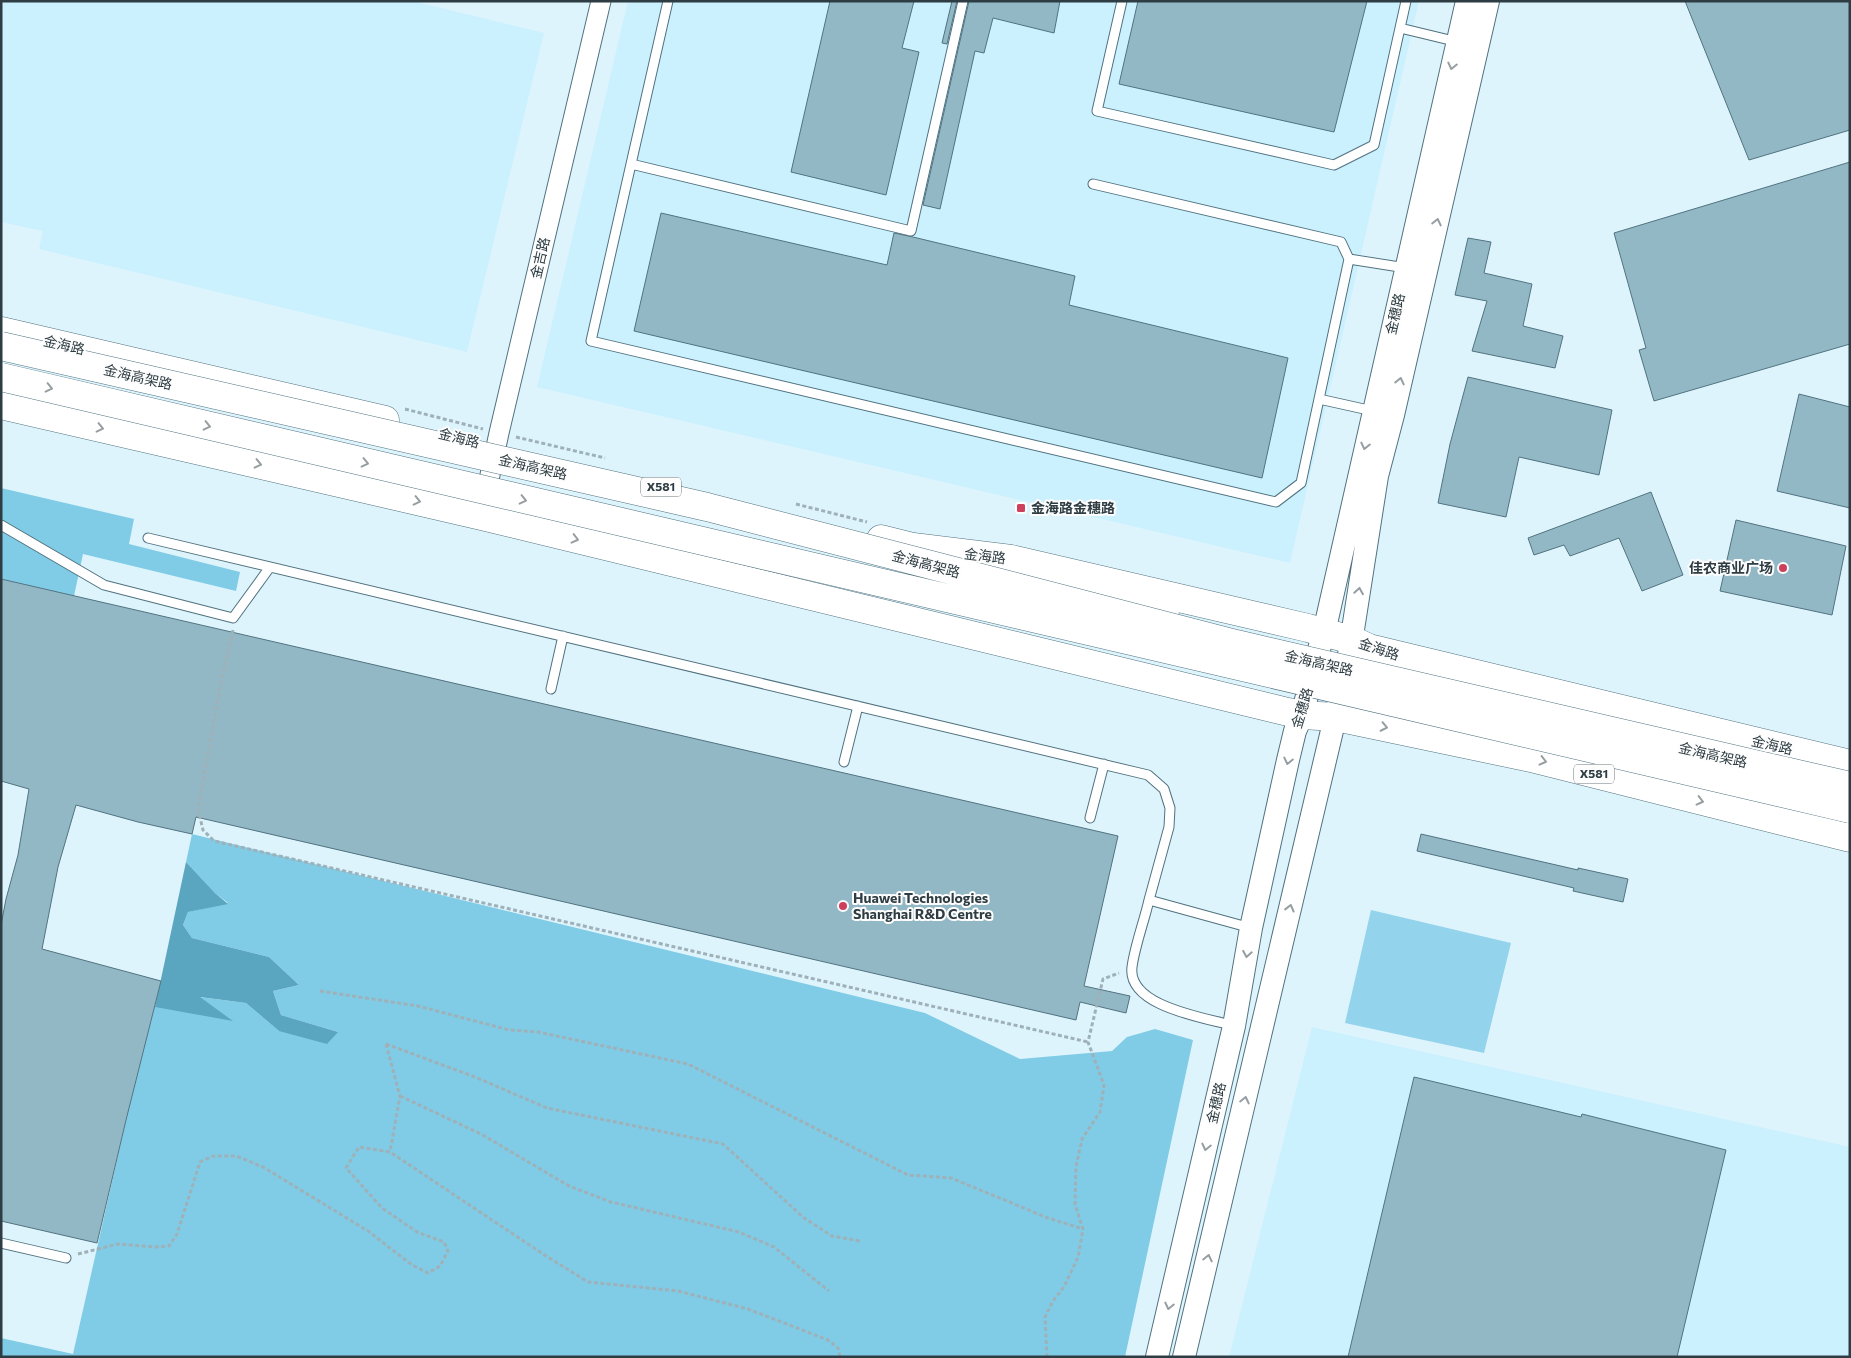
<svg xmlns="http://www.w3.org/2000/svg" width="1851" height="1358" font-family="Commissioner,'Noto Sans SC',sans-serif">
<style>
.built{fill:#cbf0fe}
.green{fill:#93d4ec}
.forest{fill:#80cce6}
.water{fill:#5aa5bf}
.building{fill:#93b8c5;stroke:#517380}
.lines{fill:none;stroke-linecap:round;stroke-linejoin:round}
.service-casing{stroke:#50727f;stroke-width:11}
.minor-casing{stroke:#50727f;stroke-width:21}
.tertiary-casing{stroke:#50727f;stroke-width:24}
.primary-casing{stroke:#50727f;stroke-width:29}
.trunk-casing{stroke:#50727f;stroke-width:29}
.path{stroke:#9eb1b9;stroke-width:3;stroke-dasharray:4 2.5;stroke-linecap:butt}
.service{stroke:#fff;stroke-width:9}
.minor{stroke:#fff;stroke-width:19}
.tertiary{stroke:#fff;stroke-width:22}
.primary{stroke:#fff;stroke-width:28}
.trunk{stroke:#fff;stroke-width:28}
.trunk-bridge-casing{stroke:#50727f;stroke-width:29;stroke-linecap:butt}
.trunk-bridge{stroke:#fff;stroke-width:28}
.oneway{stroke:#969ea1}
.poi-dot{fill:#ce3e5d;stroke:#fdfdfd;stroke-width:2}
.labels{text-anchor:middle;stroke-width:4;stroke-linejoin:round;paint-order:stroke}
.shield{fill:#fdfdfd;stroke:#6c777b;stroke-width:1}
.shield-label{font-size:12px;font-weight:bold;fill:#2e3d43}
.street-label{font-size:14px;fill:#2e3d43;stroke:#fdfdfd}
.poi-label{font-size:14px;font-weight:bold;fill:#2e3d43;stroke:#fdfdfd;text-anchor:start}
</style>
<rect width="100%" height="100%" fill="#def4fd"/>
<!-- built -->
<path class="built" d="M1,1H413L544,33L467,352L39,249L43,231L1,222Z
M628,1H1419L1290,563L537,387Z
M1312,1027L1850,1147V1357H1229Z"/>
<!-- green -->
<path class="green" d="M1371,910L1511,943L1484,1053L1345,1023Z"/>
<!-- forest -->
<path class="forest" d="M1,488L134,519L129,544L240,572L236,591L83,554L74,596L1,579Z
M192,834L925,1013L1020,1059L1112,1051L1127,1037L1155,1029L1193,1040L1125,1357H1V1338L73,1354L126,1120L161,981L155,1006L231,1020L199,997L246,1003L279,1031L338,1032L281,1015L273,991L299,985L269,957L192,938L183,925L188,912L228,903L215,893L186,862Z"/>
<!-- water -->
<path class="water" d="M186,862L215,893L228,904L188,912L183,925L192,938L269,957L299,985L273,991L281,1015L338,1032L327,1044L279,1031L246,1003L200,997L233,1021L155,1007Z"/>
<!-- building -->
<path class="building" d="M830,1H914L902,48L919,52L886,195L791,172Z
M952,1H957L947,44L942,43Z
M969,1H1060L1054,33L993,18L984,53L975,51L940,209L923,205Z
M1138,1H1367L1334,132L1119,84Z
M1685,1H1850V130L1749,160Z
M1850,162V344L1654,401L1639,350L1646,348L1614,233Z
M661,213L887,265L894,233L913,237L1075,276L1069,305L1288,358L1262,478L634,331Z
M1468,238L1491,242L1484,273L1532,284L1523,326L1563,336L1555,368L1472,351L1487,301L1455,295Z
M1468,377L1612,410L1599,475L1519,457L1506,517L1438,503L1450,444Z
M1799,394L1850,407V508L1777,491Z
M1651,492L1683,575L1642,591L1619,538L1570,556L1564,545L1534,555L1528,538Z
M1736,520L1846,546L1832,615L1720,591Z
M1,579L1118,836L1084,986L1130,996L1126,1013L1080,1002L1076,1020L196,817L192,834L138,822L76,805L58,867L42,949L161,981L126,1120L97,1243L1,1221V925L6,899L18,855L29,789L1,781Z
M1421,834L1578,870V868L1628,879L1623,902L1573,891L1574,888L1417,851Z
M1414,1077L1581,1117L1582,1114L1726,1150L1677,1357H1348Z"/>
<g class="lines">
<!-- service casing -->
<g class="service-casing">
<path id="service" d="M668,1L631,164L911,231L963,1
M1122,1L1097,111L1334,165L1374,145L1406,1
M1400,28L1458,42
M631,164L591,341L1276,502L1301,483L1349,259L1406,268
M1093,184L1341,242L1349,259
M1319,399L1373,411
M1,525L104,585L233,618L270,567
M148,538L1148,775L1164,789L1170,808L1169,827L1149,900
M551,689L563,636
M844,762L858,706
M1090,818L1104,764
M1234,1026C1207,1018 1127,1007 1132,967C1135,945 1144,922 1149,900L1251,928
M1,1243L66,1258"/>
</g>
<!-- minor casing -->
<g class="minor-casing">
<path id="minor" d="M484,503L499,433L601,1"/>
</g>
<!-- tertiary casing -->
<g class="tertiary-casing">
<path id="tertiary" d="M1349,655L1377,476L1393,415L1488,1
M1157,1357L1234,1026L1251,928L1288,760L1295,731L1302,715L1327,619L1467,1
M1184,1357L1339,701"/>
</g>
<!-- primary casing -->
<g class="primary-casing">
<path id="primary" d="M1,331L385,420
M1,405L482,516L1288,712L1302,715L1336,717L1531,758L1850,838
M881,539L913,547L1011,559L1308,628L1352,640L1369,648L1850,764"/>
</g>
<!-- trunk casing -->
<g class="trunk-casing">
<path id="trunk" d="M1028,576L1165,611"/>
</g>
<!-- path -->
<path class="path" d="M405,409L483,429
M516,437L605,458
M796,504L867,522
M233,630L220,687L198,809L203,830L214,841L1088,1042
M320,991L418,1006L509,1030L538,1032L688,1064L908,1175L951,1178L1048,1218L1083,1229
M386,1044L475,1077L547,1108L723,1144L804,1218L832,1236L860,1241
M386,1044L400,1096L390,1152
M400,1096L481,1134L569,1186L611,1202L739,1232L774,1247L829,1291
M78,1254L118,1244L156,1247L169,1246L177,1234L200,1162L213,1156H236L263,1167L368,1231L412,1265L428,1273L440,1266L448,1251L444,1242L417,1232L382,1208L346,1168L359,1147L390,1152L543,1254L588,1282L678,1291L748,1309L828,1340L838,1348L840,1357
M1047,1357L1045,1317L1053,1301L1064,1287L1078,1257L1083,1229L1075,1204L1076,1167L1082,1139L1100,1112L1104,1085L1088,1042L1103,979L1119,973"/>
<!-- service -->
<use href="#service" class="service"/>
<!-- minor -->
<use href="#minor" class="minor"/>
<!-- tertiary -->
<use href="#tertiary" class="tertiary"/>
<!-- primary -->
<use href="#primary" class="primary"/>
<!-- trunk -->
<use href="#trunk" class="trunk"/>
<!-- trunk-bridge casing -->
<g class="trunk-bridge-casing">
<path id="trunk-bridge" d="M1,346L707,507L1236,644L1850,786
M1,377L1850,809"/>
</g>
<!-- trunk-bridge -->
<use href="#trunk-bridge" class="trunk-bridge"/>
</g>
<!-- one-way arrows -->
<defs><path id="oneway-chevron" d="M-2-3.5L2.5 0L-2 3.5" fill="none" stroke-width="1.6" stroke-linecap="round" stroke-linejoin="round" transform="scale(1.25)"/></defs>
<g class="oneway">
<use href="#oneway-chevron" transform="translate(1452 66) rotate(103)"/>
<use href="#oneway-chevron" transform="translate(1437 222) rotate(-77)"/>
<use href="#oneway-chevron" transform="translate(1400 381) rotate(-77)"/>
<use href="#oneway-chevron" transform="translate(49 388) rotate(13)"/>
<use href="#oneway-chevron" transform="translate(207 426) rotate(13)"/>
<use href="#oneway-chevron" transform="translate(100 428) rotate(13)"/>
<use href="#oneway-chevron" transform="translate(1365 446) rotate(103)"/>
<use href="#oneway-chevron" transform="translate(365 463) rotate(13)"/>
<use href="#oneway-chevron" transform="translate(258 464) rotate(13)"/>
<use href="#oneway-chevron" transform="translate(523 500) rotate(13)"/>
<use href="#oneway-chevron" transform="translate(417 501) rotate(13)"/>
<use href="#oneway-chevron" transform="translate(575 539) rotate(14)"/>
<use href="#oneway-chevron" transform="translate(1359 591) rotate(-81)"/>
<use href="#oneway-chevron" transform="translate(1384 727) rotate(12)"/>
<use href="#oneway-chevron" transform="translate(1288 761) rotate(103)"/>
<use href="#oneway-chevron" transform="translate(1543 761) rotate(14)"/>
<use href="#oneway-chevron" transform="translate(1700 801) rotate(14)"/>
<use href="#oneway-chevron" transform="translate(1290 908) rotate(-76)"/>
<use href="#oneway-chevron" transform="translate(1247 954) rotate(100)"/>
<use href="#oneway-chevron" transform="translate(1245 1100) rotate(-77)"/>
<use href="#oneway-chevron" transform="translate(1206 1147) rotate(103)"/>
<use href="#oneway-chevron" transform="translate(1208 1258) rotate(-77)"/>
<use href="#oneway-chevron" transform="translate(1169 1306) rotate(103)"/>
</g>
<!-- markers -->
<g class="poi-dot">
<rect x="1016" y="503" width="10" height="10" rx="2.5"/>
<circle cx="1783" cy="568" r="5"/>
<circle cx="843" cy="906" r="5"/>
</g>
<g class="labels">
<!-- shield labels -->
<g class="shield">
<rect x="641" y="477.5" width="40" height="19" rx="4"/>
<rect x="1574" y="764.5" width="40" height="19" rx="4"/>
</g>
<g class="shield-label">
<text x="661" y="491">X581</text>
<text x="1594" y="778">X581</text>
</g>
<!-- street labels -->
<g class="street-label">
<text transform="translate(540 258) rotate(-77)" y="5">金吉路</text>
<text transform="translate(1395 314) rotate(-77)" y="5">金穗路</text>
<text transform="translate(64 345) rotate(13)" y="5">金海路</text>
<text transform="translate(138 377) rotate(13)" y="5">金海高架路</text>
<text transform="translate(459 438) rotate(14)" y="5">金海路</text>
<text transform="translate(533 467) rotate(13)" y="5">金海高架路</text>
<text transform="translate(985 556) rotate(7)" y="5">金海路</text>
<text transform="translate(926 564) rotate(15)" y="5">金海高架路</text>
<text transform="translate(1379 649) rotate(18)" y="5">金海路</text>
<text transform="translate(1319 663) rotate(13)" y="5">金海高架路</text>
<text transform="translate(1302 708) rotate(-73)" y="5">金穗路</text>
<text transform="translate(1772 745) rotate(13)" y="5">金海路</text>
<text transform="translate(1713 755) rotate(13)" y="5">金海高架路</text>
<text transform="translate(1216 1103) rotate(-77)" y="5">金穗路</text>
</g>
<!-- poi labels -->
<g class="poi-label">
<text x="1031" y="513">金海路金穗路</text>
<text x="1773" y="573" text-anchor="end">佳农商业广场</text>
<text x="853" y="903">Huawei Technologies<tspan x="853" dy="16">Shanghai R&amp;D Centre</tspan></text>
</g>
</g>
<!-- border -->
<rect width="1851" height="1358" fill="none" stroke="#2e3d43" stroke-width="5"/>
</svg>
